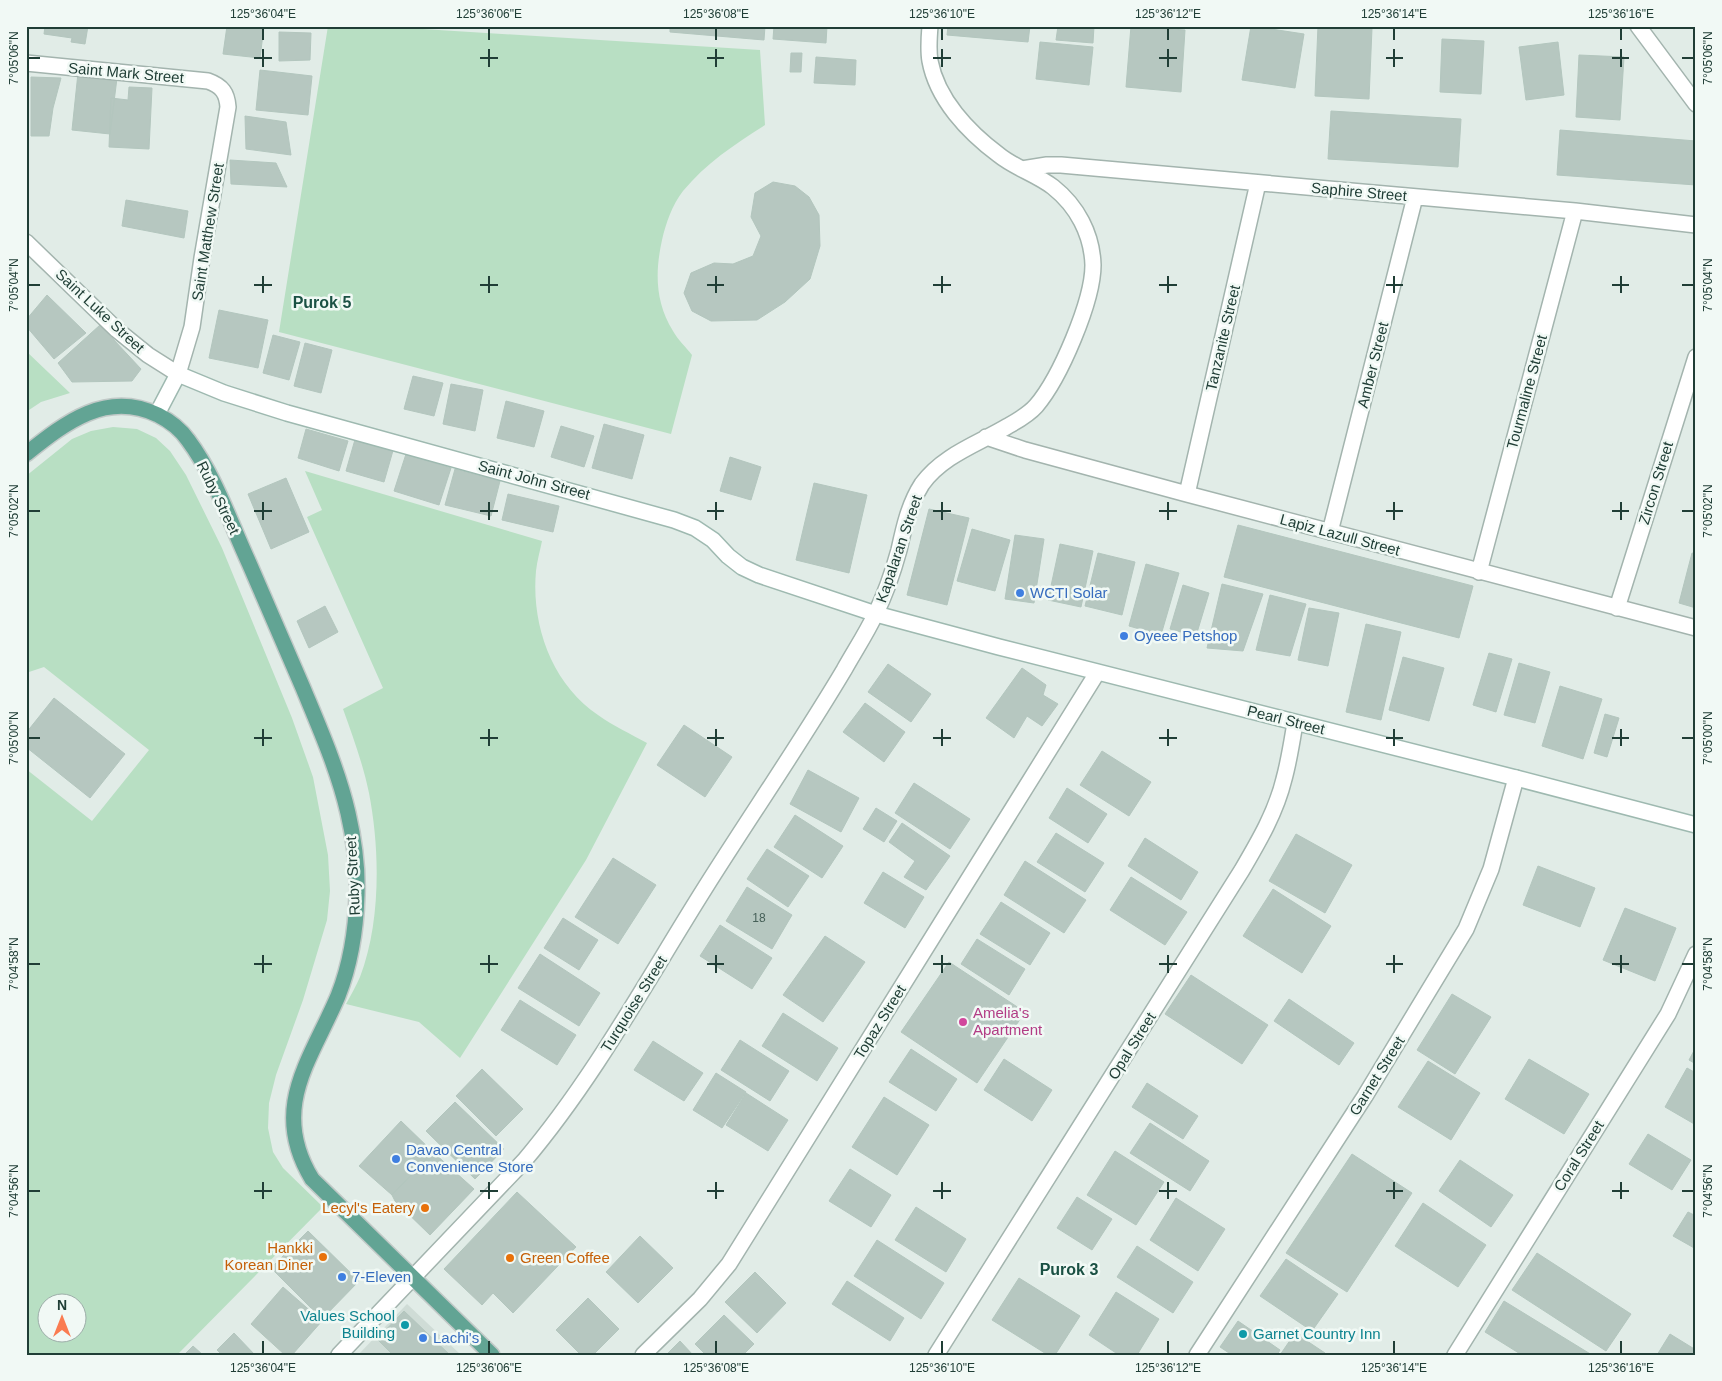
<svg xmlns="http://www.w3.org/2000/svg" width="1722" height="1381" font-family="Helvetica,sans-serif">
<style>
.built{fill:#cfdcd6}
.green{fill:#b8dfc3;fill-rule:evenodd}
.building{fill:#b6c7c0;stroke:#b3c6be}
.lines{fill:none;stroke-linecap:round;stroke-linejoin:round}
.street-casing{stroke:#a3b4ae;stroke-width:18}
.secondary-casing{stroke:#9eb9b0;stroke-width:18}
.primary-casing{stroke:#c1c9c7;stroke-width:18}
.street{stroke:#fff;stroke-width:15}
.secondary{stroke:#fff;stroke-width:15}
.primary{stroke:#62a494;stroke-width:15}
.ticks{fill:none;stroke:#203e36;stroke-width:2}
.shop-dot{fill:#3f7fe0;stroke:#f1f9f5;stroke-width:2}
.hotel-dot{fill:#d1479c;stroke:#f1f9f5;stroke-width:2}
.food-dot{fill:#e8710a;stroke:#f1f9f5;stroke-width:2}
.culture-dot{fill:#0f9aa8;stroke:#f1f9f5;stroke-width:2}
.labels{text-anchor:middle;stroke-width:5;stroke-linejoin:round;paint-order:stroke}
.number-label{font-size:12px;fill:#466058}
.street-label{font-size:15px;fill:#203e36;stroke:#f1f9f5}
.shop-label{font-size:15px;fill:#366cbe;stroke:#f1f9f5;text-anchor:start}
.hotel-label{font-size:15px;fill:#b23c85;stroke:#f1f9f5;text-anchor:start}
.food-label{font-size:15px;fill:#c56008;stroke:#f1f9f5;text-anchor:end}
.culture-label{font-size:15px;fill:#0d838f;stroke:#f1f9f5;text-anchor:end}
.neighbourhood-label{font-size:16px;font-weight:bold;fill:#1b5144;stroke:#f1f9f5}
.neatline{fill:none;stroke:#203e36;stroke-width:2}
.ticks-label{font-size:12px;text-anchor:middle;fill:#203e36}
</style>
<rect width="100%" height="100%" fill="#e1ece7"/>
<!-- built -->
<path class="built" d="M407,1304L461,1355H358Z"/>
<!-- green -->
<path class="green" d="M328,26H375L760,50L765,125C735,144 706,163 683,191C672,205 666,223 662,240C655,272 655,302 673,331C678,340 686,347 692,355L671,434L279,332Z
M26,351L70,393L41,402L26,412Z
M113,427L137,429L156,438L170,451L186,475L222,548L292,718L313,777L328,855L330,891L327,920L303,1000L276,1075L269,1103L268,1128L273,1152L283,1168L323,1207L177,1355H26V769L92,821L149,750L44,667L26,673V476L72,439L91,431ZM48,1304H78V1334H48Z
M305,471L542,541C540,551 537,561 536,571C531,625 552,684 598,715C613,726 631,734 647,743L586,860L460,1058L419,1022L346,1004C351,995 356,986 360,977C381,922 380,850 369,793C363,764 353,737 343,709L383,688L307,517L322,510Z"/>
<!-- building -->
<path class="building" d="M45,26H88L85,44L71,42L72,38L44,34Z
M227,26H264L260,58L223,54Z
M670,26H765L764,40L670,32Z
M774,26H827L826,43L773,39Z
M948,26H1030L1028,42L947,35Z
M1058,26H1094L1093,43L1056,40Z
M1131,26L1185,30L1181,92L1126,87Z
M1251,26L1304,34L1295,88L1242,80Z
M1318,26L1372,28L1369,99L1315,96Z
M279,32L311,33L310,60L279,61Z
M1442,39L1484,41L1481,94L1440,92Z
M1040,42L1093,47L1089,85L1036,79Z
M1558,42L1564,95L1526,100L1519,47Z
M791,53H802L801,72H790Z
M1579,55L1624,57L1620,120L1576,117Z
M816,57L856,60L855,85L814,83Z
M260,70L312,76L308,115L256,110Z
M78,73L117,78L110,134L72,130Z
M31,77L61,78L53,108L49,136H31Z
M129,87L152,88L149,149L109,147L111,98L128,100Z
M1331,111L1461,119L1458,167L1328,159Z
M245,116L286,122L291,155L246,149Z
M1560,130L1696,141V185L1557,175Z
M230,160L276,163L287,187L231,184Z
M773,182L795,186L809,197L819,215L820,246L810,279L785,302L757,320L711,321L692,311L684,293L691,273L714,263L733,264L753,256L761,236L751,217L755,193Z
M126,200L188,211L184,238L122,226Z
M47,295L86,333L54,359L26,326V320Z
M219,310L268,320L258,368L209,358Z
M100,325L141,369L132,381L72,382L58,363Z
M273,335L300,342L289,380L263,373Z
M305,343L332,350L321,393L294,386Z
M413,376L443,383L434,416L404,409Z
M451,384L483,390L475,431L443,424Z
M506,401L544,411L534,447L497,438Z
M604,424L644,435L632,479L592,468Z
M561,426L594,436L584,467L551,457Z
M306,429L348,441L339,471L298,458Z
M356,436L394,447L384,482L346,471Z
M406,454L451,468L439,505L394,491Z
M730,457L761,467L751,500L720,491Z
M455,469L500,481L491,516L445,505Z
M286,478L309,532L271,549L248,494Z
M814,483L867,495L849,573L796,560Z
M508,494L559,506L553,532L502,520Z
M929,509L969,518L947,605L907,595Z
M1238,525L1473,586L1459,638L1224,577Z
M972,529L1010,540L995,591L957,581Z
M1015,535L1044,539L1034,603L1005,599Z
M1060,544L1093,551L1081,607L1048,600Z
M1098,553L1135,562L1122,615L1085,606Z
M1692,553L1696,554V608L1679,603Z
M1146,564L1179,573L1161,635L1129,626Z
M1222,584L1263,594L1243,651L1207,648Z
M1183,585L1209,593L1196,636L1170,629Z
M1270,595L1306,604L1290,656L1256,650Z
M325,606L338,632L309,648L297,621Z
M1309,608L1339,613L1328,666L1298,660Z
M1366,624L1401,632L1381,720L1346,712Z
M1489,653L1512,659L1496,712L1473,705Z
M1403,657L1444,668L1429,721L1389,710Z
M1519,663L1550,672L1535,723L1504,715Z
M888,664L931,694L911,722L868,692Z
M1022,668L1046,685L1043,695L1058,704L1042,726L1027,716L1014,738L986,718Z
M1560,686L1602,699L1583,759L1542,746Z
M54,698L125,754L90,798L26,747V733Z
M865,703L905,732L884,762L843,732Z
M1605,714L1619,718L1607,757L1594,753Z
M684,725L732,757L705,797L657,765Z
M1102,751L1151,782L1129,816L1080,785Z
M808,770L859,798L841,832L790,804Z
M914,783L970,819L950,849L895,813Z
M1067,788L1107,814L1088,843L1049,818Z
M876,808L897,821L884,842L863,829Z
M795,815L843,846L822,878L774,847Z
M902,823L950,856L926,890L904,877L915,861L889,842Z
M1056,833L1104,863L1085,892L1037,862Z
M1296,834L1352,865L1325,913L1269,881Z
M1145,838L1198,872L1181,900L1128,866Z
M767,849L809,876L788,907L747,879Z
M613,858L656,885L618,944L575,917Z
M1025,861L1086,900L1064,933L1004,895Z
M1538,866L1595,888L1580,927L1523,905Z
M883,872L924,897L905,928L864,903Z
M1131,877L1187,912L1165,945L1110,910Z
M747,887L792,915L772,949L726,921Z
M1273,889L1331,926L1302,973L1243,936Z
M1001,902L1050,933L1030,965L980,934Z
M1625,908L1676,928L1655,981L1603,960Z
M563,918L598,940L579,970L544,948Z
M720,925L772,958L752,989L700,956Z
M825,936L865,962L823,1022L783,995Z
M977,939L1025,969L1009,995L961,964Z
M540,954L600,993L579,1026L518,988Z
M949,962L1025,1012L977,1083L901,1032Z
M1191,975L1268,1025L1242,1064L1165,1014Z
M1452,994L1491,1017L1455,1074L1417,1050Z
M1289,999L1354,1043L1339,1065L1274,1021Z
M520,1000L576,1035L557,1065L501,1030Z
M783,1013L838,1048L817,1081L762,1046Z
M740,1040L789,1071L770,1101L721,1070Z
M653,1041L703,1073L684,1101L634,1070Z
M1696,1047V1064L1689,1060Z
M911,1049L957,1079L936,1111L889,1082Z
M1004,1059L1052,1090L1032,1121L984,1090Z
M1529,1059L1589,1094L1564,1134L1505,1099Z
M1428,1061L1480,1093L1451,1140L1398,1107Z
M1687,1068L1696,1073V1125L1665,1107Z
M482,1069L523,1109L496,1136L456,1096Z
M716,1073L746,1092L722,1128L693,1110Z
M1147,1083L1198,1116L1183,1139L1132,1107Z
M746,1093L788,1120L768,1151L726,1125Z
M884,1097L929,1125L897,1175L852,1147Z
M455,1102L504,1149L475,1179L426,1131Z
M401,1121L433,1152L392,1195L359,1166Z
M1150,1123L1209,1161L1190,1191L1130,1153Z
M1648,1134L1691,1160L1672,1190L1629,1164Z
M1115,1151L1164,1182L1136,1225L1087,1195Z
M433,1152L474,1189L430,1235L395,1201L392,1195Z
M1352,1154L1412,1193L1347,1292L1286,1253Z
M1460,1160L1513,1195L1491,1227L1439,1191Z
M850,1169L891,1195L871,1227L829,1201Z
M517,1192L576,1247L513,1313L493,1293L482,1305L444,1269Z
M1077,1197L1112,1219L1092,1250L1057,1228Z
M1176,1198L1225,1229L1198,1271L1150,1240Z
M1423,1203L1486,1245L1458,1287L1395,1246Z
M916,1207L966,1239L946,1272L895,1240Z
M1688,1212L1696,1216V1249L1673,1236Z
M308,1231L359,1281L322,1319L271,1268Z
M640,1236L673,1268L638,1303L606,1272Z
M877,1240L944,1283L921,1319L854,1276Z
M1137,1246L1193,1282L1173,1313L1117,1277Z
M1537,1253L1631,1314L1606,1351L1512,1290Z
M1286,1259L1338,1294L1312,1331L1260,1296Z
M755,1272L786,1303L757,1333L725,1302Z
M1019,1278L1080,1316L1055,1355H1048L992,1320Z
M847,1281L904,1318L890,1341L832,1304Z
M283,1287L322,1321L292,1355H285L251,1324Z
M1116,1292L1159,1319L1137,1355H1119L1089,1335Z
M588,1298L619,1329L593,1355H581L556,1330Z
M1504,1301L1592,1355H1522L1485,1332Z
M404,1311L450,1355H393L377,1339Z
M724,1315L754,1344L743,1355H706L695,1344Z
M1238,1321L1280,1350L1277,1355H1232L1220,1347Z
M234,1333L255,1355H222L217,1350Z
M1295,1333L1325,1353L1324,1355H1280Z
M1670,1334L1696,1350V1355H1657Z
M680,1341L693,1355H666Z
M193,1346L203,1355H184Z"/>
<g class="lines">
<!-- street casing -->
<g class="street-casing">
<path id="street" d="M1638,26L1696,104
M26,63L208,81C222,86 227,93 228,107L202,258L192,327L178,374L148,355L117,330L26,242
M1022,169L1047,165H1061L1575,211L1696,225
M986,437L1025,450L1187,494L1696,628
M1187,494L1258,183
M1330,532L1415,197
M1479,572L1575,211
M1617,608L1696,357
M339,1355L524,1161C595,1077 647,980 705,888C751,815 800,744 844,670C854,652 866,634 875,615C885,595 893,572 899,550C904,527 909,504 922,484C943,455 978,444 1008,426C1017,421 1029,414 1036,406C1060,378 1093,301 1093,265C1092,234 1077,206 1053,187C1036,174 1015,168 999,155C968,132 937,99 930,61C928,50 929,38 930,26
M643,1355L700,1299L729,1264L1097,673
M936,1355L1242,870C1259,841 1276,812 1284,779C1289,761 1292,741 1295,723
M1197,1355L1365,1096L1466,929L1491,869L1516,778
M1455,1355L1668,1014L1696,954"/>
</g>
<!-- secondary casing -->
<g class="secondary-casing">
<path id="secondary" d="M157,414L178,374L224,393L287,413L674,520L695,528L713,540L728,556L742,567L759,575L876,614L999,647L1516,778L1696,825"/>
</g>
<!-- primary casing -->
<g class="primary-casing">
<path id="primary" d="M26,454C65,423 106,390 158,415C170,421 181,430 188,440C215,476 230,522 249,563C267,604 285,646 303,688C320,729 338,770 348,813C354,839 358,868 357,895C356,930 351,963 338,996C311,1060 269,1108 312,1179L492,1355"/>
</g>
<!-- street -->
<use href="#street" class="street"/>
<!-- secondary -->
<use href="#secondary" class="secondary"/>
<!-- primary -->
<use href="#primary" class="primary"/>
</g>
<!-- ticks -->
<path class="ticks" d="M263,28V40M489,28V40M716,28V40M942,28V40M1168,28V40M1394,28V40M1621,28V40M263,49V67M489,49V67M716,49V67M942,49V67M1168,49V67M1394,49V67M1621,49V67M28,58H40M254,58H272M480,58H498M707,58H724M933,58H951M1159,58H1177M1386,58H1403M1612,58H1629M1682,58H1694M263,276V293M489,276V293M716,276V293M942,276V293M1168,276V293M1394,276V293M1621,276V293M28,285H40M254,285H272M480,285H498M707,285H724M933,285H951M1159,285H1177M1386,285H1403M1612,285H1629M1682,285H1694M263,502V520M489,502V520M716,502V520M942,502V520M1168,502V520M1394,502V520M1621,502V520M28,511H40M254,511H272M480,511H498M707,511H724M933,511H951M1159,511H1177M1386,511H1403M1612,511H1629M1682,511H1694M263,729V746M489,729V746M716,729V746M942,729V746M1168,729V746M1394,729V746M1621,729V746M28,738H40M254,738H272M480,738H498M707,738H724M933,738H951M1159,738H1177M1386,738H1403M1612,738H1629M1682,738H1694M263,955V973M489,955V973M716,955V973M942,955V973M1168,955V973M1394,955V973M1621,955V973M28,964H40M254,964H272M480,964H498M707,964H724M933,964H951M1159,964H1177M1386,964H1403M1612,964H1629M1682,964H1694M263,1182V1199M489,1182V1199M716,1182V1199M942,1182V1199M1168,1182V1199M1394,1182V1199M1621,1182V1199M28,1191H40M254,1191H272M480,1191H498M707,1191H724M933,1191H951M1159,1191H1177M1386,1191H1403M1612,1191H1629M1682,1191H1694M263,1341V1354M489,1341V1354M716,1341V1354M942,1341V1354M1168,1341V1354M1394,1341V1354M1621,1341V1354"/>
<!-- markers -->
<g class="shop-dot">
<circle cx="1020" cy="593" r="5"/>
<circle cx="1124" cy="636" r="5"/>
<circle cx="396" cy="1159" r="5"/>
<circle cx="342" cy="1277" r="5"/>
<circle cx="423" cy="1338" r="5"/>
</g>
<circle class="hotel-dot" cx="963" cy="1022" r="5"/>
<g class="food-dot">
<circle cx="425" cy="1208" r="5"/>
<circle cx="323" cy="1257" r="5"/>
<circle cx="510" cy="1258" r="5"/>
</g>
<g class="culture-dot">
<circle cx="405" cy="1325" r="5"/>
<circle cx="1243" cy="1334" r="5"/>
</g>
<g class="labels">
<!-- number labels -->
<g class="number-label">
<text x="759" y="922">18</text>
</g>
<!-- street labels -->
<g class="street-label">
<text transform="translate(126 73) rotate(5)" y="5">Saint Mark Street</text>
<text transform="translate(1359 192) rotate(5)" y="5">Saphire Street</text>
<text transform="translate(208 232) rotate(-81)" y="5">Saint Matthew Street</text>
<text transform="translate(100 311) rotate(43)" y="5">Saint Luke Street</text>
<text transform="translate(1223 338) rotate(-77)" y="5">Tanzanite Street</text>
<text transform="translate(1373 365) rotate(-76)" y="5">Amber Street</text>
<text transform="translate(1527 392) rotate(-75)" y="5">Tourmaline Street</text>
<text transform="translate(534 480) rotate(15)" y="5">Saint John Street</text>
<text transform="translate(1656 483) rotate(-73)" y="5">Zircon Street</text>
<text transform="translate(218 498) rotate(64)" y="5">Ruby Street</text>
<text transform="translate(1340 535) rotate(15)" y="5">Lapiz Lazull Street</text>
<text transform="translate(899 549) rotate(-71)" y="5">Kapalaran Street</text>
<text transform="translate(1286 720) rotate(14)" y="5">Pearl Street</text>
<text transform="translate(353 876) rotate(-93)" y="5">Ruby Street</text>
<text transform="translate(634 1004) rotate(-58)" y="5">Turquoise Street</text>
<text transform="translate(880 1022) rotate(-58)" y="5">Topaz Street</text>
<text transform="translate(1132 1046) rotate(-58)" y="5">Opal Street</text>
<text transform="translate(1377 1076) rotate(-58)" y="5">Garnet Street</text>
<text transform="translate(1579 1156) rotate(-58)" y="5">Coral Street</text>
</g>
<!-- shop labels -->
<g class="shop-label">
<text x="1030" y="598">WCTI Solar</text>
<text x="1134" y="641">Oyeee Petshop</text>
<text x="406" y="1155">Davao Central<tspan x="406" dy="17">Convenience Store</tspan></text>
<text x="352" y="1282">7-Eleven</text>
<text x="433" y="1343">Lachi's</text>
</g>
<!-- hotel labels -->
<g class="hotel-label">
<text x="973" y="1018">Amelia's<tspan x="973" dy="17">Apartment</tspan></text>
</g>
<!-- food labels -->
<g class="food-label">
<text x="415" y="1213">Lecyl's Eatery</text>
<text x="313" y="1253">Hankki<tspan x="313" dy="17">Korean Diner</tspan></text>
<text x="520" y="1263" text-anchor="start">Green Coffee</text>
</g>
<!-- culture labels -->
<g class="culture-label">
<text x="395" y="1321">Values School<tspan x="395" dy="17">Building</tspan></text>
<text x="1253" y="1339" text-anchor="start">Garnet Country Inn</text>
</g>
<!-- neighbourhood labels -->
<g class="neighbourhood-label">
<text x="322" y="308">Purok 5</text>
<text x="1069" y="1275">Purok 3</text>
</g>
</g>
<!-- border -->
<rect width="1722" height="1381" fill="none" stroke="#f1f9f5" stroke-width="55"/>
<!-- north arrow -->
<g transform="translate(62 1318)"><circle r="24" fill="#f1f9f5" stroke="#9daea9"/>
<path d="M0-4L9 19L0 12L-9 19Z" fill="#fa7c51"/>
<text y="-8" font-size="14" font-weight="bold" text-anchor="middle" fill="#203e36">N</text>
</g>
<rect x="28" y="28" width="1666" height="1326" class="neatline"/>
<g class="ticks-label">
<text x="263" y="18">125°36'04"E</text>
<text x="489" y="18">125°36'06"E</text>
<text x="716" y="18">125°36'08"E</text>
<text x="942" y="18">125°36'10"E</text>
<text x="1168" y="18">125°36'12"E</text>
<text x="1394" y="18">125°36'14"E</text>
<text x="1621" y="18">125°36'16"E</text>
<text transform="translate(14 58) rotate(-90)" y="4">7°05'06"N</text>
<text transform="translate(1708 58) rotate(-90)" y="4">7°05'06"N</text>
<text transform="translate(14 285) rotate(-90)" y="4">7°05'04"N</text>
<text transform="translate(1708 285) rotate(-90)" y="4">7°05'04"N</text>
<text transform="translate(14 511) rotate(-90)" y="4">7°05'02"N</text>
<text transform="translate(1708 511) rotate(-90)" y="4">7°05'02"N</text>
<text transform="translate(14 738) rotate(-90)" y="4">7°05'00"N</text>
<text transform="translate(1708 738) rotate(-90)" y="4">7°05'00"N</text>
<text transform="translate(14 964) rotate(-90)" y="4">7°04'58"N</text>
<text transform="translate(1708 964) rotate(-90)" y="4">7°04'58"N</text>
<text transform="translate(14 1191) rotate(-90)" y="4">7°04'56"N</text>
<text transform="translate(1708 1191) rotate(-90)" y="4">7°04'56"N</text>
<text x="263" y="1372">125°36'04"E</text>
<text x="489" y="1372">125°36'06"E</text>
<text x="716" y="1372">125°36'08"E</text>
<text x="942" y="1372">125°36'10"E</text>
<text x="1168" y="1372">125°36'12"E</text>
<text x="1394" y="1372">125°36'14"E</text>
<text x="1621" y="1372">125°36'16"E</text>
</g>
</svg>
